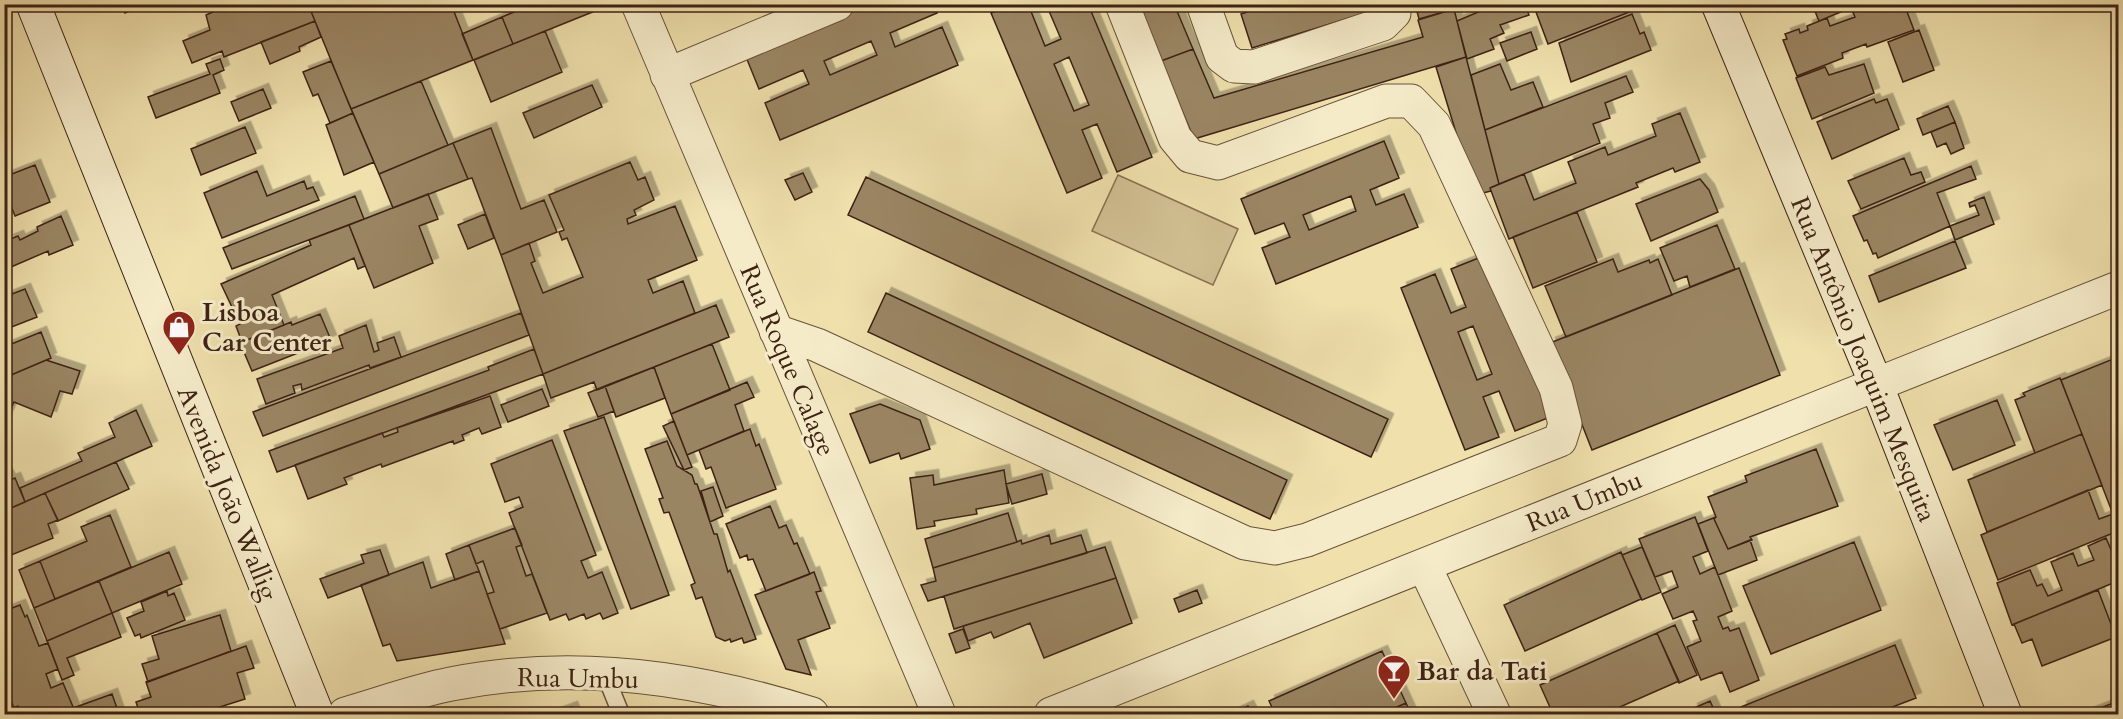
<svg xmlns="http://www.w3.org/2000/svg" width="2123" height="719" font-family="Cardo,serif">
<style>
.green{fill:#d1c092;stroke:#887153;stroke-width:1.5}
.building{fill:#9a8563;stroke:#3e2214;stroke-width:1.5;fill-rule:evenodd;filter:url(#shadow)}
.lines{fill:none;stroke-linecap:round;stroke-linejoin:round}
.lane-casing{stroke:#6a523a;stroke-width:19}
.street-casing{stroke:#6a523a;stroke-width:35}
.secondary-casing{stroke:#3e2214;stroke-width:35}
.lane{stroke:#f5ebc9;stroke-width:16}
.street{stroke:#f5ebc9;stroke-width:33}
.secondary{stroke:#f5ebc9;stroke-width:33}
.labels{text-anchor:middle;stroke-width:6;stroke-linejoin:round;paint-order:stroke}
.poi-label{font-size:26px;font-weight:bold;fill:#3e2214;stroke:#f5ebc9;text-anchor:start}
.street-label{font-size:26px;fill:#3e2214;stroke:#f5ebc9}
</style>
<defs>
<filter id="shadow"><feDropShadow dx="5.5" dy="-5.5" stdDeviation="0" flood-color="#0004"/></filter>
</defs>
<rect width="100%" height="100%" fill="#efe0ac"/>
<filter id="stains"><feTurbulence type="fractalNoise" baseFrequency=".00333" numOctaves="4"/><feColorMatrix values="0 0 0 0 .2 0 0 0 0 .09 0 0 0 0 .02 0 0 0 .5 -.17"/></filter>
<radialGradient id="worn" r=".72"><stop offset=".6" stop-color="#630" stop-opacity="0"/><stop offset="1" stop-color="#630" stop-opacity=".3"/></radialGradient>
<!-- green -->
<path class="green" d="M1118,175L1238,229L1213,285L1092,231Z"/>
<!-- building -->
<path class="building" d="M122,4H145L125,13Z
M231,4H308L315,21L224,57L222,51L192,63L183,41L210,30L206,15Z
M308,4H451L473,60L351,109Z
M533,4H592L595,11L513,44L502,17Z
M855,4H934L937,13L890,33L895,47L942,27L958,65L780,140L765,103L809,84L803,70L759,89L744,52ZM871,41L877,55L830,75L824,61Z
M1012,4H1028L1045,46L1061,39L1046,4H1088L1152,157L1117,172L1097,124L1082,130L1102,178L1067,193L991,13ZM1069,57L1089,105L1074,111L1054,64Z
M1138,4H1174L1193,49L1161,61Z
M1271,4H1370L1372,11L1252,48L1241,14Z
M1415,4H1453L1454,9L1419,19Z
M1497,4H1525L1529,15L1500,25L1504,33L1490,39L1494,49L1467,59L1457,21Z
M1533,4H1636L1637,9L1548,44Z
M1812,4H1860L1819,21Z
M1860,4H1904L1914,30L1867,47L1866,44L1842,53L1843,58L1797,76L1783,40L1787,39L1785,34L1799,29L1800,33L1808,30L1807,26L1827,18L1830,26L1855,17L1851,8Z
M1454,9L1466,57L1194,139L1161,61L1193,49L1214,98L1423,37L1418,20Z
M1632,14L1640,34L1644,32L1651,50L1571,82L1559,43Z
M502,17L513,44L473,60L462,34Z
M315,21L321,37L299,47L300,51L270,64L261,42Z
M1919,30L1934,70L1903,82L1888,42Z
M545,31L562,72L491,102L474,60Z
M1531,32L1537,49L1507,61L1500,43Z
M1466,57L1499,184L1490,188L1491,191L1475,195L1436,67Z
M220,59L224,70L213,75L220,93L156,118L148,97L210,74L206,64Z
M331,61L353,113L330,123L318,94L313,96L303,72Z
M1500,64L1511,90L1533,82L1543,107L1485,130L1471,75Z
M1864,64L1874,93L1812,119L1796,78L1825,67L1829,75Z
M1626,76L1633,92L1605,103L1610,118L1593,124L1600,143L1499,184L1485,130Z
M421,81L448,145L379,174L351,109Z
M592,85L602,107L534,138L523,113Z
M263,89L271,108L239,121L231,102Z
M1874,99L1876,103L1887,99L1899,129L1832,159L1817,122Z
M1948,106L1955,122L1923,135L1917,119Z
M353,113L374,162L344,175L326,125Z
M1680,113L1700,162L1675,172L1673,168L1636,183L1638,187L1509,239L1490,188L1524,174L1534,200L1576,183L1568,162L1605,147L1608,155L1656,136L1652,124Z
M1955,122L1964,148L1951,154L1946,143L1937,147L1931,132Z
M245,127L256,153L201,175L191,149Z
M491,128L521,209L544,200L557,232L501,255L472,178L468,179L453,143Z
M1384,141L1399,178L1370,190L1376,205L1404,194L1418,227L1276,284L1262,248L1290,237L1284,223L1255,234L1241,199ZM1351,196L1356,211L1309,230L1303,215Z
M453,143L468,179L393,208L379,174Z
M1904,158L1911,175L1921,172L1925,182L1861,209L1848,181Z
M630,162L638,180L645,177L654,200L634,210L636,215L627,219L628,224L675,206L697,260L648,280L653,293L683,281L695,313L543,374L501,255L529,243L535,261L531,263L543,293L583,277L567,238L562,240L559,232L564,230L549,195Z
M35,165L50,202L15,216L9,201L4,202V177Z
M1971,166L1976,179L1937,193L1950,226L1878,258L1876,253L1873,254L1867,240L1864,241L1853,216Z
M257,171L267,196L304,181L307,189L313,187L319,200L222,238L204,193Z
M803,173L812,192L795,200L785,180Z
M866,177L1388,419L1371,457L848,215Z
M1700,179L1709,190L1718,212L1651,241L1636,204Z
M428,194L438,219L419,226L433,263L374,288L349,225Z
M355,196L364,219L232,269L223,248Z
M1984,197L1994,224L1955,240L1950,226L1979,215L1975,205L1970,207L1969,203Z
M1577,212L1597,262L1533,288L1513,237Z
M485,214L494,238L468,249L458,225Z
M61,216L73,245L49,255L48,251L4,270V246L10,244L8,240L18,236L20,240L38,231L37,227Z
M349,225L365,266L358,269L354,258L272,295L284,325L242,342L236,326L240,324L221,284L311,245L309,240Z
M1717,225L1735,269L1690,287L1687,276L1674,281L1660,248Z
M1955,241L1966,268L1879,302L1869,276Z
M1486,255L1550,417L1515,431L1499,391L1483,397L1499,437L1465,450L1401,288L1435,274L1451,313L1466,307L1451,269ZM1473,326L1492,374L1477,380L1458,332Z
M1613,259L1618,272L1649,260L1650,263L1658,259L1672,295L1566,337L1545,286Z
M1739,268L1780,375L1592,450L1550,343Z
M25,289L37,317L4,330V297Z
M886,293L1287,480L1270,519L868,332Z
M716,305L729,337L597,390L594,382L551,398L543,374Z
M521,313L529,335L263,436L253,412Z
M320,314L331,340L252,371L240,343L291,322L292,325Z
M366,325L374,352L379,350L377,343L394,337L401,357L370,368L369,365L302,390L301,384L293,386L295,393L266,404L257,379L343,348L339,336Z
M41,332L51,358L4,378V366L7,364L4,347Z
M712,344L730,390L671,414L654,367Z
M534,349L543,374L277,472L269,451L489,370L488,367Z
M2118,357V527L2061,380Z
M46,360L80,371L72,394L60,391L51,417L14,402L4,423V378Z
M654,367L665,398L616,417L605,386Z
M2060,378L2082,434L2035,453L2015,400L2025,396L2023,393Z
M747,382L754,397L735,405L744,431L687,455L671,414Z
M605,386L614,411L598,417L588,393Z
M542,389L549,406L508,422L501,405Z
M490,396L501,427L482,434L479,428L462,435L464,440L454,444L453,441L382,467L381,464L344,478L347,484L308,499L295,465L382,433L384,437L398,432L397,428Z
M1997,400L2015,445L1953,470L1934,425Z
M880,404L920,420L930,449L901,459L899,453L870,463L850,414Z
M136,410L152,446L25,502L20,488L82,461L78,453L115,437L109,423Z
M604,417L669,595L631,609L564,431Z
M674,421L687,455L692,467L684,470L663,426Z
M750,429L756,446L759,444L776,489L726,508L711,467L706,469L699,450Z
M2082,434L2102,485L1987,532L1968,480Z
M552,440L596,555L581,561L588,578L602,572L618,613L603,619L600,613L586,619L584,614L569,620L566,614L550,620L509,513L523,507L519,497L505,502L491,464Z
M667,441L677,466L692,475L695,484H697L714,534H717L728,572L730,570L756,639L744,643L742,638L731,642L730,639L725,641L716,637L702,597L696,599L691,585L695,583L669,512L664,513L659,499L663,498L645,449Z
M1816,449L1838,506L1750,537L1752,540L1728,549L1714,519L1716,517L1708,497L1747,482L1745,476Z
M116,462L129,489L58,521L45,493Z
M4,469L10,480L15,478L25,502L4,511Z
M1004,470L1009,503L976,509L977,514L934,521L935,526L917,529L910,478L933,475L934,485Z
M1042,474L1047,494L1012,504L1006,484Z
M713,487L723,516L710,522L701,491Z
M2088,490L2099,519L2113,514L2118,531L1998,580L1981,535Z
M45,493L58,520L48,524L53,538L4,558V511Z
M770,506L779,528L786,525L794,544L797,543L810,574L766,591L753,559L748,560L747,555L740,558L726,524Z
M1008,513L1017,542L933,568L925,539Z
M110,515L131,567L55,599L40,561L87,541L81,527Z
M1695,517L1708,551L1693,557L1700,574L1715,567L1732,611L1718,617L1723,629L1728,627L1730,631L1739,628L1759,680L1730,692L1722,672L1701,680L1687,647L1701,641L1693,621L1697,620L1693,611L1673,619L1662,594L1678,587L1672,571L1655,577L1639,539Z
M1716,517L1714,519L1728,549L1750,540L1757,560L1718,575L1698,524Z
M515,528L522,545L516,547L526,576L532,574L547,613L500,629L487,594L494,592L483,561L476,564L469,545Z
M1049,535L1051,544L1081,535L1087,553L928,601L921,585L936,581L933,568L1017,542L1021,540L1022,544Z
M2106,538L2118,566V581L2012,625L1997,583L2030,570L2037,586L2042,584L2048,596L2062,590L2051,562L2073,553L2078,566L2094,560L2088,546Z
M1854,542L1881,610L1771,654L1743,586Z
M469,545L479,571L455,580L446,554Z
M1105,547L1116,578L954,629L944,596Z
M1642,547L1661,592L1642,600L1622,555Z
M380,550L389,575L328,598L320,579L364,563L361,555Z
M169,552L182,584L112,613L99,581Z
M1621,552L1641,599L1525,651L1504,605Z
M40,561L55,599L34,608L19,570Z
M423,562L431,588L479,571L505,644L397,661L390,644L383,646L361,585Z
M814,572L821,591L816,592L830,628L798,640L811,675L786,669L755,595Z
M1116,578L1132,623L1044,658L1030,623L994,638L991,632L968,641L963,626Z
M99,581L112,613L47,641L34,608Z
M1197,590L1202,603L1179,612L1174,599Z
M2098,590L2116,637L2042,666L2032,639L2022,643L2014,624Z
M167,591L168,596L174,593L185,620L141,638L140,634L135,636L127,618L144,611L141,602Z
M20,605L25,617L27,615L39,646L48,643L58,669L46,674L51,688L63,683L76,714H21L18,706L14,708L4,684V611Z
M112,613L121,637L67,658L74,675L62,680L47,641Z
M220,615L231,651L148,682L142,664L159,659L152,636Z
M1675,625L1697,675L1679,683L1657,633Z
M963,629L970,648L956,653L949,634Z
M1657,633L1679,681L1604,714H1553L1540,685Z
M1895,645L1916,698L1874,714H1744L1741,707Z
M246,646L254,668L237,673L245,699L198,714H140L136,702L151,697L146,682Z
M1382,651L1406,703L1381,714H1275L1269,701Z
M112,694L119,714H79L76,707Z
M1710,701L1716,714H1694L1692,709Z
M2118,701V714H2085Z
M12,703L16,714H4V706Z
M1406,703L1411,714H1381Z
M1248,706L1252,714H1231Z
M572,707L575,714H553Z"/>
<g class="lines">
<!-- lane casing -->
<g class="lane-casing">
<path id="lane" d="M604,672L621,714"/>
</g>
<!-- street casing -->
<g class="street-casing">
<path id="street" d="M638,4L939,714
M1203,4L1222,57L1234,66L1254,67L1383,24L1394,13L1393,4
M667,75L837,4
M776,331L817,345L1245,543L1275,548L1307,540L1560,440L1565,424L1556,388L1434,125L1411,101H1386L1218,163L1190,156L1175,138L1122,4
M1424,565L1494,714
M345,714C380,704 415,691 451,684C571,660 696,677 812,714
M1051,714L2118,288"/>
</g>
<!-- secondary casing -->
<g class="secondary-casing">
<path id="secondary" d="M33,4L317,714
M1718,4L1876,384L2005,714"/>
</g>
<!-- lane -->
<use href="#lane" class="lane"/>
<!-- street -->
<use href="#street" class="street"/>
<!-- secondary -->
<use href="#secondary" class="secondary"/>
</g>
<!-- icons -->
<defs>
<g id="shop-pin" transform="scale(1.725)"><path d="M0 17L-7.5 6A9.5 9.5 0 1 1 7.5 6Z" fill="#8f2418" stroke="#f5ebc9"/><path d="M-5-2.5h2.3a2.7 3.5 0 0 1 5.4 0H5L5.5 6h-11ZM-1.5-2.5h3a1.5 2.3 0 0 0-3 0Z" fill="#fff"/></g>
<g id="bar-pin" transform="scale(1.725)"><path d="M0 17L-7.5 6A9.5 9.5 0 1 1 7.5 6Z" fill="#8f2418" stroke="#f5ebc9"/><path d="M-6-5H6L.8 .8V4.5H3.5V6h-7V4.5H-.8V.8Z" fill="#fff"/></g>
</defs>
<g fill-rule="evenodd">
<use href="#shop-pin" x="179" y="327"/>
<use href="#bar-pin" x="1394" y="671"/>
</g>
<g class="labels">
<!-- poi labels -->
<g class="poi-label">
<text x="202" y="321">Lisboa<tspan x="202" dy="30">Car Center</tspan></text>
<text x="1417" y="680">Bar da Tati</text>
</g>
<!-- street labels -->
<g class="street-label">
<text transform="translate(1864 359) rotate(68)" y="9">Rua Antônio Joaquim Mesquita</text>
<text transform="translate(788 360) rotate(67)" y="9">Rua Roque Calage</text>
<text transform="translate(228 493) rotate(68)" y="9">Avenida João Wallig</text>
<text transform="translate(1584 501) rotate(-22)" y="9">Rua Umbu</text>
<text transform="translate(578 678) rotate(1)" y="9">Rua Umbu</text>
</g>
</g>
<!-- margin -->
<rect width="2123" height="719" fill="none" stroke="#efe0ac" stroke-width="24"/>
<rect x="6" y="6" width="2111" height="707" fill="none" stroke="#3e2214" stroke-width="3"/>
<rect x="12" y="12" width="2099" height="695" fill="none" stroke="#3e2214" stroke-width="1.5"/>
<rect width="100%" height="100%" filter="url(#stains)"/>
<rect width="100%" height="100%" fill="url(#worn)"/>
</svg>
